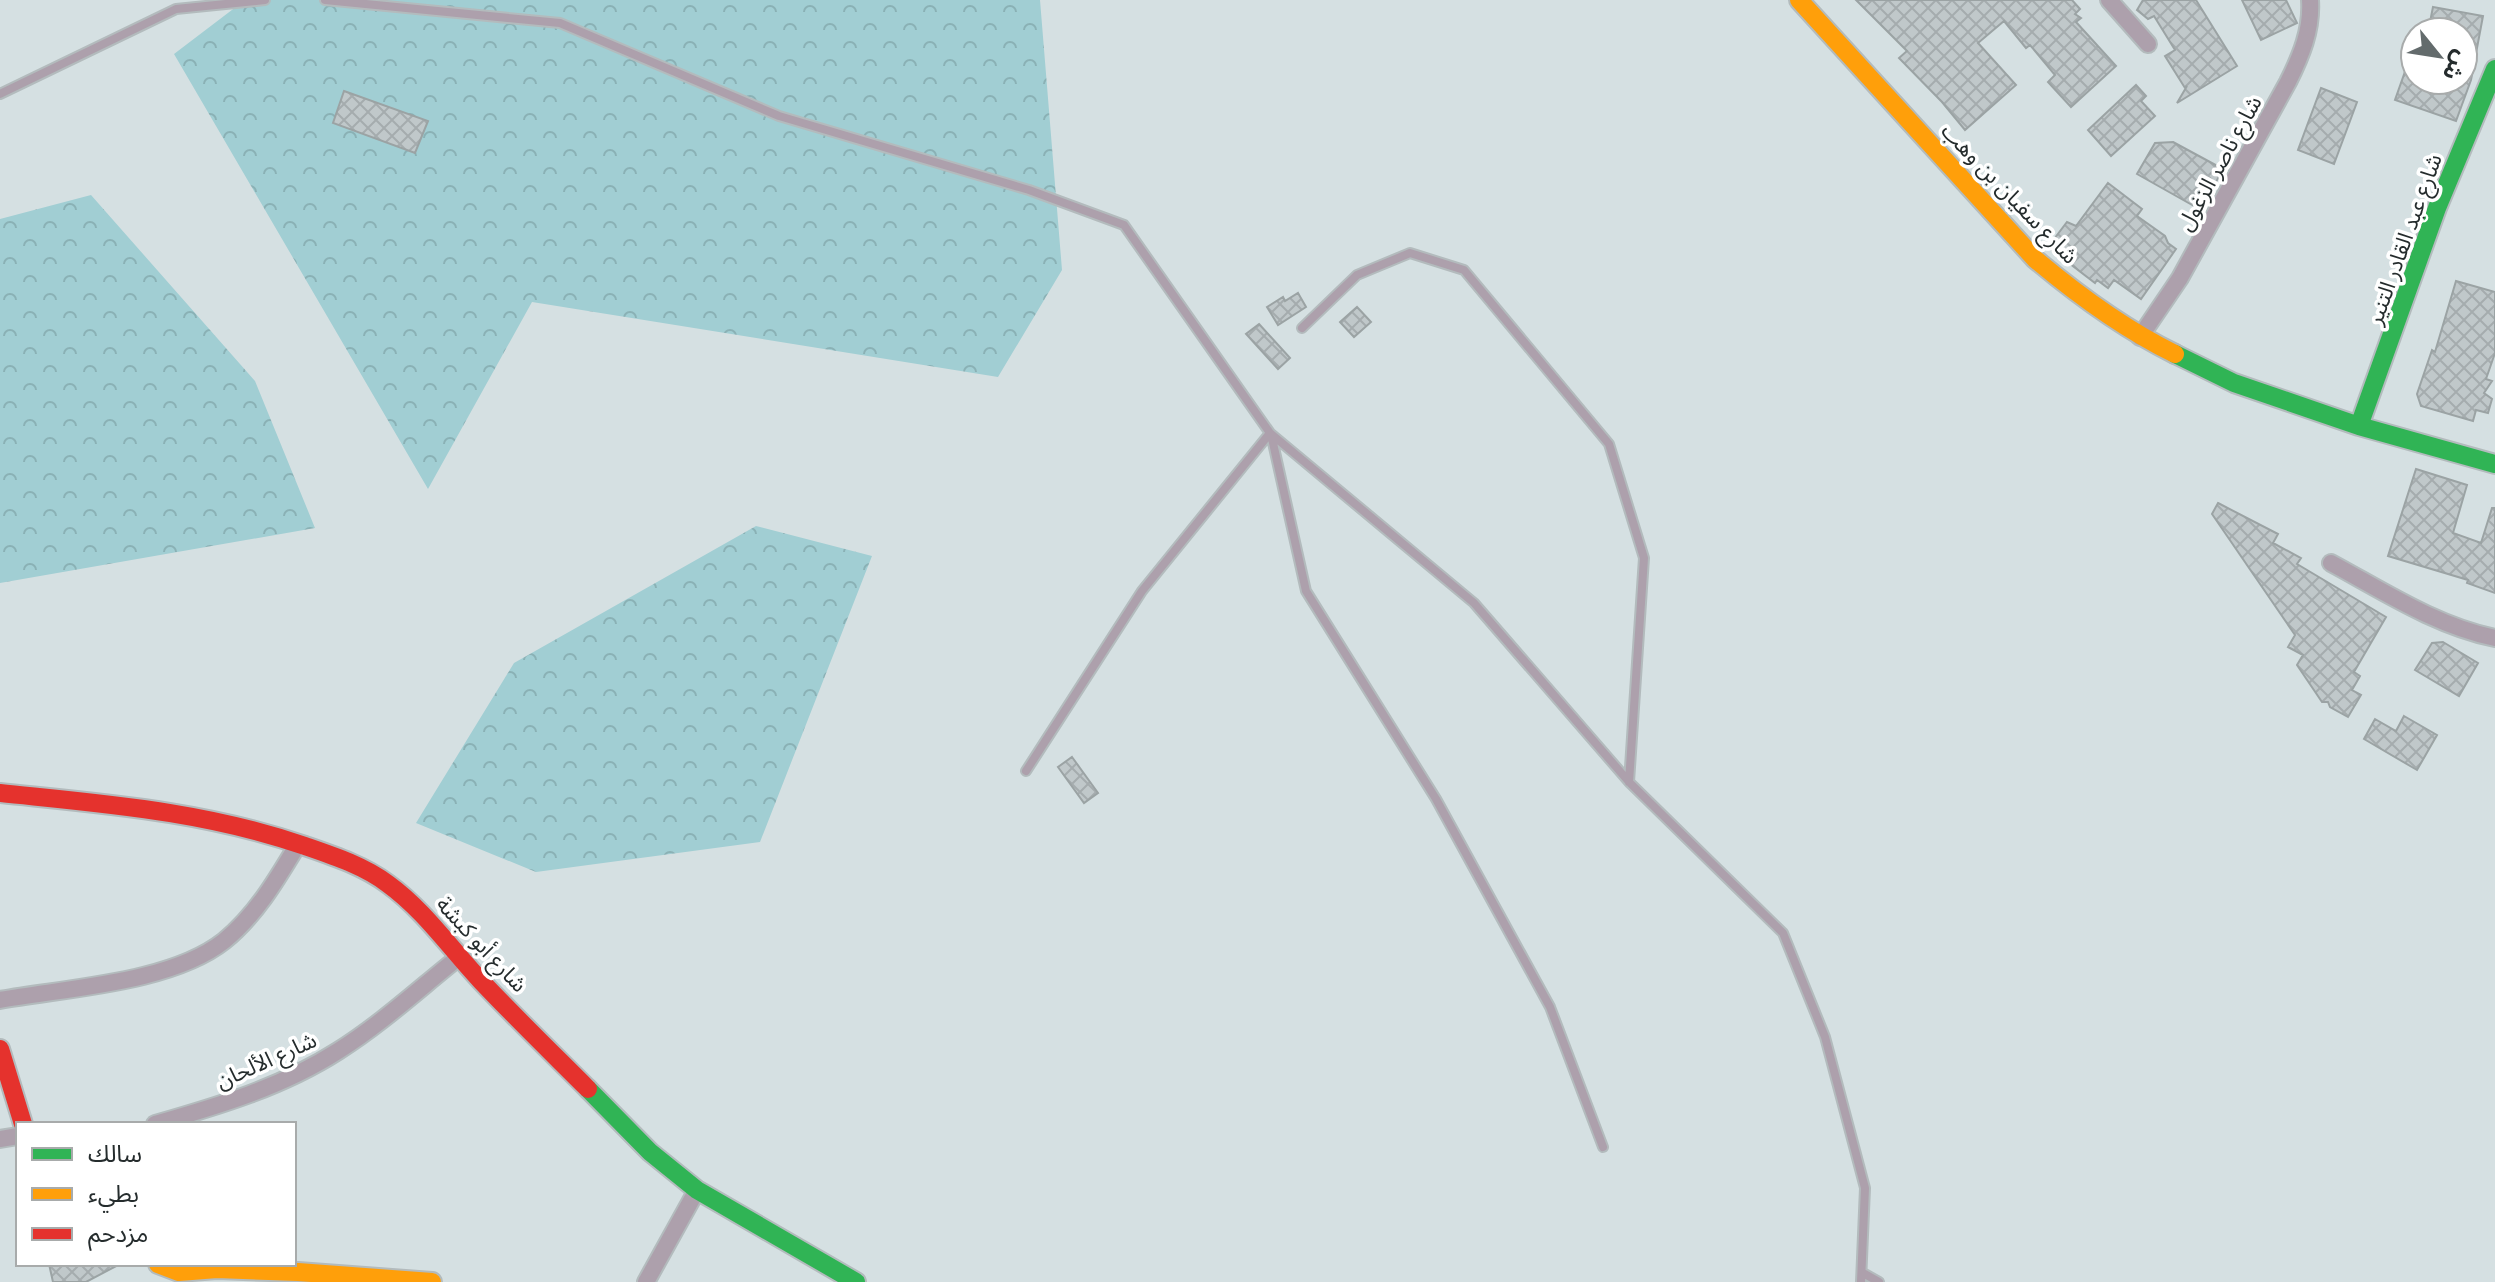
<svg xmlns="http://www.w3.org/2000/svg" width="2495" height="1282" font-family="'PT Serif','Noto Sans Arabic',serif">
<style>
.forest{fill:url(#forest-crowns)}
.building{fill:url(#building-cross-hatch);stroke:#9ba3a4;stroke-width:2}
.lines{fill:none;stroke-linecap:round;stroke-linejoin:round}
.lane-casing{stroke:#b3bbbd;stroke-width:12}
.street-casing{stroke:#b3bbbd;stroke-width:20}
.fast-casing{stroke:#b3bbbd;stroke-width:22}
.slow-casing{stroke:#b3bbbd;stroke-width:22}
.jam-casing{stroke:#b3bbbd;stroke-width:22}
.lane{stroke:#ada0ac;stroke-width:8}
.street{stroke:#ada0ac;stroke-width:16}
.fast{stroke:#30b455;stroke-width:18}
.slow{stroke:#ff9f0a;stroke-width:18}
.jam{stroke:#e5322d;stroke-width:18}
.labels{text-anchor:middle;stroke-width:7;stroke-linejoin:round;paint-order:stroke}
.street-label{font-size:22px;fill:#252c2d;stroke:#fff}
</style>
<defs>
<pattern id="forest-crowns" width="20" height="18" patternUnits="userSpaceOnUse" patternTransform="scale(2)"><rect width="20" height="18" fill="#a1ced3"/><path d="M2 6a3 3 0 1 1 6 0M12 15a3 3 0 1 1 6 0" fill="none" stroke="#8ab1b5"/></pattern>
<pattern id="building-cross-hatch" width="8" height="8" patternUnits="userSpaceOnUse" patternTransform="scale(2)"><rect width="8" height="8" fill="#c0c8ca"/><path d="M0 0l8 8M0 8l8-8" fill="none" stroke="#a5acae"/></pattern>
</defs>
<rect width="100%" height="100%" fill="#d5e0e2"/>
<!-- forest -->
<path class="forest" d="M245,0H1040L1062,270L998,377L532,302L428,489L174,54Z
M91,195L255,381L315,528L0,583V219Z
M756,526L872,556L760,842L536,872L416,823L514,663Z"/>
<!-- building -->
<path class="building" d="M1856,0H2072L2080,9L2075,14L2081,18L2076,22L2116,66L2071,107L2048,82L2055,75L2030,45L2026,48L2004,21L1978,43L2016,85L1965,130L1942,102L1899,58L1907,51Z
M2143,0H2196L2237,66L2177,103L2187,86L2185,88L2165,56L2175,50L2154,16L2148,19L2137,10Z
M2242,0H2286L2297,23L2261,40Z
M2433,7L2483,16L2471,80L2456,121L2395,100L2413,49H2415V80H2463V32H2428Z
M2136,85L2146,96L2141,101L2155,116L2111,156L2088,130Z
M2321,88L2357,102L2334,164L2298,150Z
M344,91L428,121L415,153L333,123Z
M2173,142L2223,169L2201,210L2137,174L2155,143Z
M2108,183L2142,209L2137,216L2165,236L2168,243L2176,249L2141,299L2114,280L2108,288L2097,280L2095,283L2048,247L2067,222L2076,226Z
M2456,281L2495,292V353L2486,379L2492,381L2484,393L2492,399L2488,413L2476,410L2473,421L2421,406L2417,394L2432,350L2435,352Z
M1298,293L1306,307L1278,325L1267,307L1283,297L1285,301Z
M1357,307L1371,322L1354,337L1340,322Z
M1259,324L1290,358L1278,369L1246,334Z
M2416,469L2467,485L2453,533L2481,543L2492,508H2495V593L2467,583L2468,580L2388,556Z
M2218,503L2278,534L2273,543L2301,558L2297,564L2386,617L2354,672L2360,676L2352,690L2361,695L2348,717L2330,707L2328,702H2322L2297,665L2303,655L2288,647L2295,635L2212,514Z
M2443,642L2478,663L2459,696L2415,670L2432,643Z
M2404,716L2437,735L2417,770L2364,739L2375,719L2396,731Z
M1072,757L1098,793L1084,803L1058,767Z
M49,1264H120L86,1282H53Z"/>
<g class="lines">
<!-- lane casing -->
<g class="lane-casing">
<path id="lane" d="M325,0L560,23L779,116L1029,190L1124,225L1270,433L1474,603L1630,783L1783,933L1825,1037L1865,1188L1861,1282
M0,94L176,9L265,0
M1302,328L1357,275L1410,253L1464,270L1609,444L1644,558L1629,782
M1271,434L1306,591L1436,799L1550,1007L1603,1147
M1026,771L1142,591L1270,433
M1863,1273L1879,1282"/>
</g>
<!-- street casing -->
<g class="street-casing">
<path id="street" d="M2109,0L2148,44
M2140,337L2180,278L2288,82C2301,56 2312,30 2310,0
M2331,563C2383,591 2436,626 2495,638
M0,1000C66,988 171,983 224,941C256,915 277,879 298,844
M155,1124C218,1106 282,1087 338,1051C381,1024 420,988 459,957
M0,1139L18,1136
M646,1282L697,1190"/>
</g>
<!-- fast casing -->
<g class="fast-casing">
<path id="fast" d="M2175,354L2234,383L2359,426L2495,464
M2359,426L2437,208L2495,69
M588,1089L650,1152L697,1190L856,1282"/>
</g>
<!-- slow casing -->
<g class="slow-casing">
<path id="slow" d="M1799,0L2035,259C2079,296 2124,329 2175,354
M158,1264L179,1272L217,1269L298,1272L432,1282"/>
</g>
<!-- jam casing -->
<g class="jam-casing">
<path id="jam" d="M0,793C105,804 204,811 305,846C334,856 364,866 388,884C424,910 450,948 481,981C515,1017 552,1053 588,1089
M0,1049L23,1124"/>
</g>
<!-- lane -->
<use href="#lane" class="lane"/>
<!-- street -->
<use href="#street" class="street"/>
<!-- fast -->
<use href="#fast" class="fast"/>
<!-- slow -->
<use href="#slow" class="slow"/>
<!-- jam -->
<use href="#jam" class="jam"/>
</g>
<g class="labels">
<!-- street labels -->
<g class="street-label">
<text transform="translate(2219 163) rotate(-61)" y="8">شارع ناصر الزغول</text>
<text transform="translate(2010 193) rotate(46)" y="8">شارع سفيان بن وهب</text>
<text transform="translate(2404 239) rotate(-70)" y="8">شارع عبد القادر التنير</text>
<text transform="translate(482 944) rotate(47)" y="8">شارع أبو كبشة</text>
<text transform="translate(266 1060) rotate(-24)" y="8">شارع الألحان</text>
</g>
</g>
<!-- legend -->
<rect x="16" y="1122" width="280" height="144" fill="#ffffff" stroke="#a8abab" stroke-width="2"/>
<rect x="32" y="1148" width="40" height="12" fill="#30b455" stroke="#a8abab" stroke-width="2"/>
<text x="88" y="1162" font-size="24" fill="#252c2d">سالك</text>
<rect x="32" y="1188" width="40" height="12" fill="#ff9f0a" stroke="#a8abab" stroke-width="2"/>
<text x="88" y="1202" font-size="24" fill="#252c2d">بطيء</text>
<rect x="32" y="1228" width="40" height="12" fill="#e5322d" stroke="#a8abab" stroke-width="2"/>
<text x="88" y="1242" font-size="24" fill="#252c2d">مزدحم</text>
<!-- north arrow -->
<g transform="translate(2439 56) rotate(120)"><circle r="38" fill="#ffffff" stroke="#a8abab" stroke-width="2"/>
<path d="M0-6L14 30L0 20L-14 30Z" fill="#636b6c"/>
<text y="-12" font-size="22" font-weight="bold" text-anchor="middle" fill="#252c2d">ش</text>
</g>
</svg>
